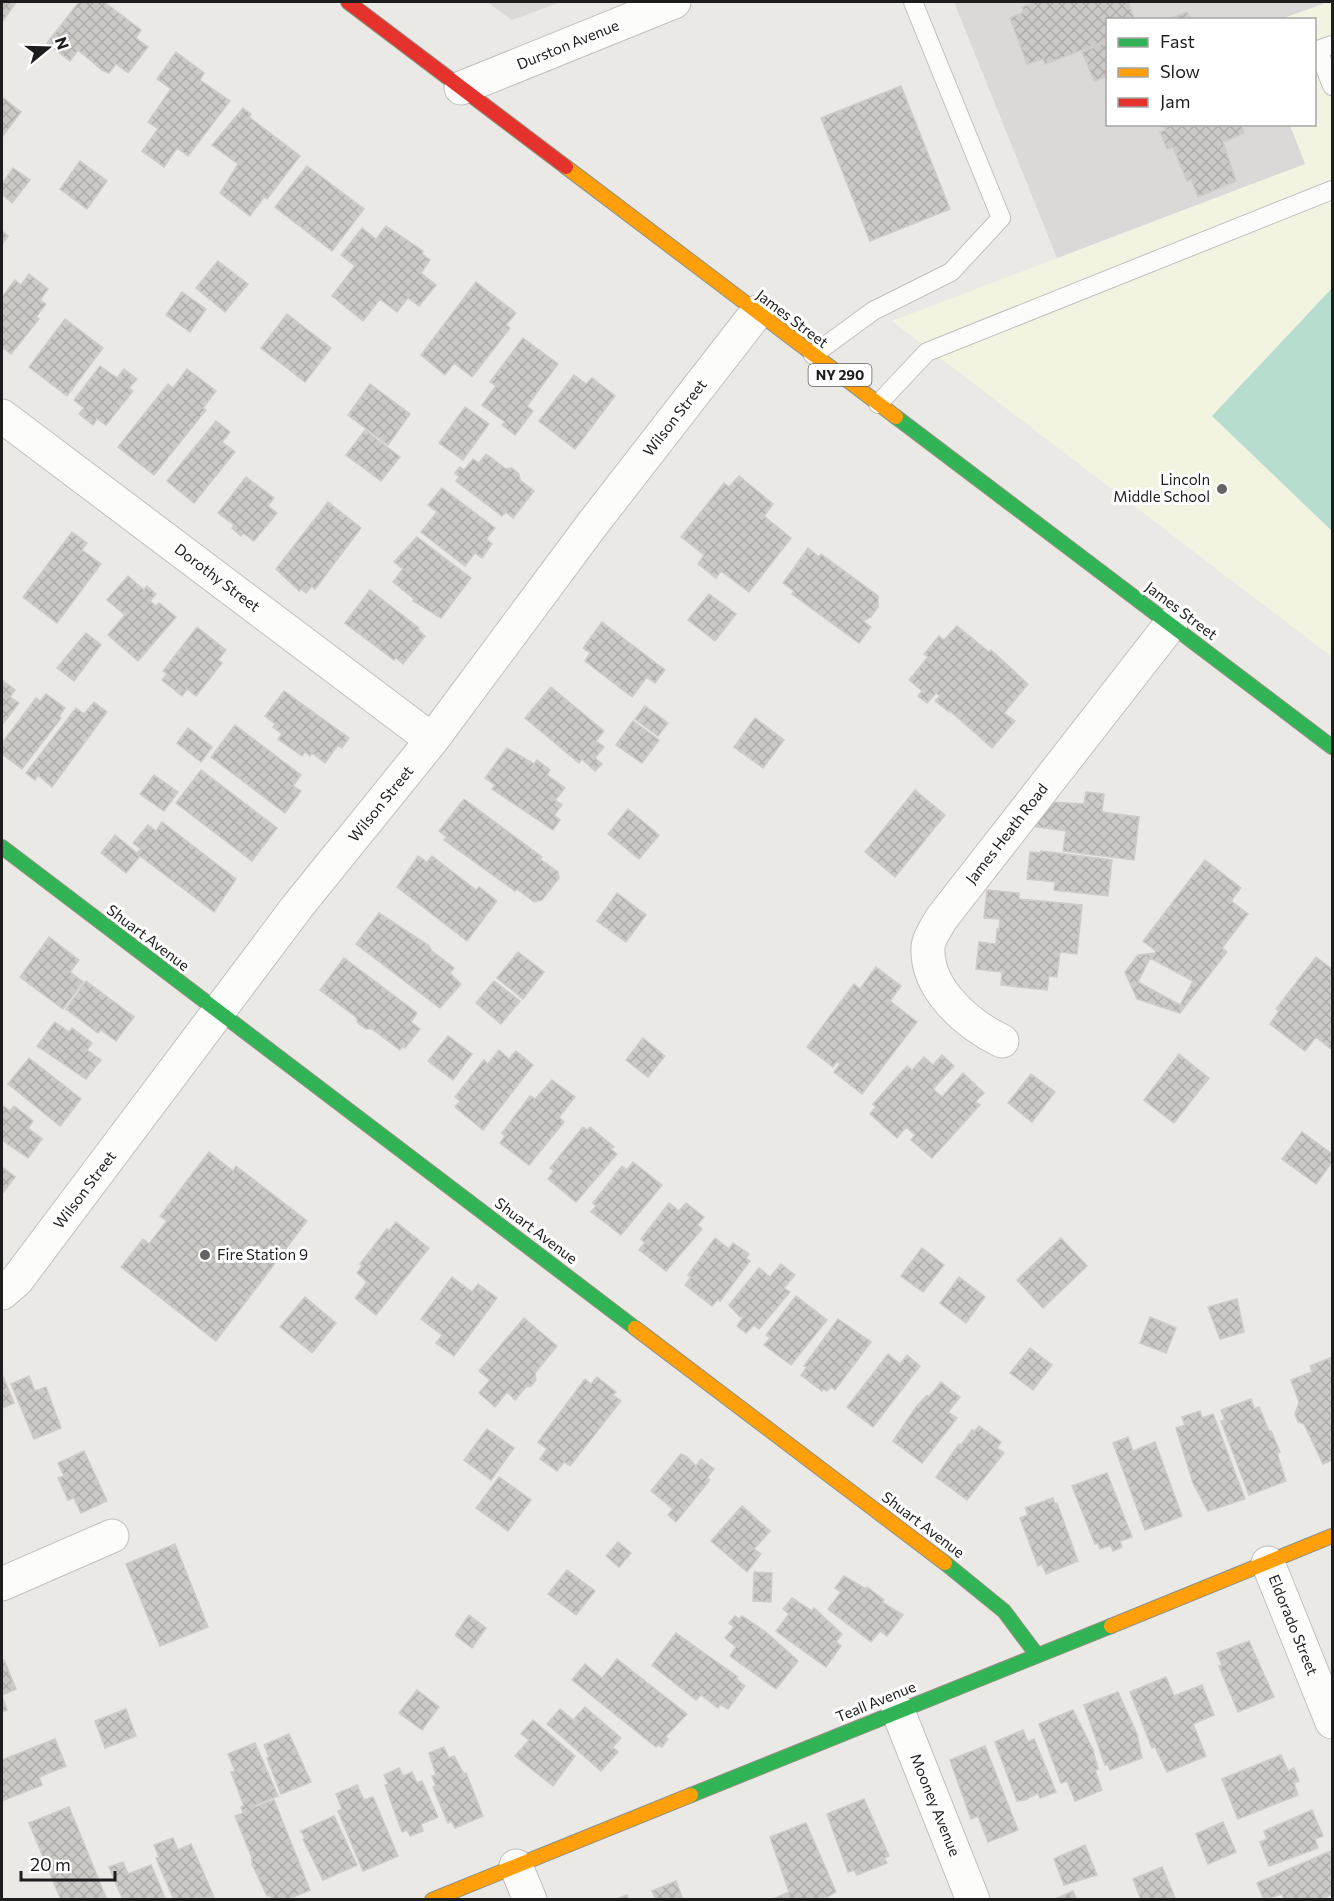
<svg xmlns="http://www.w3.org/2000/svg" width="1334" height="1901" font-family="Commissioner,sans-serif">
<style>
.residential{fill:#dad9d7}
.education{fill:#f3f3e2}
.pitch{fill:#b6ddce}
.building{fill:url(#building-cross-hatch);stroke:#cecbc8;stroke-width:1.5;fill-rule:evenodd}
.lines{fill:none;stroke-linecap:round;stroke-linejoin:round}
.lane-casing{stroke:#c1c0be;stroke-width:20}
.street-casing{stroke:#c1c0be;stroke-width:35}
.fast-casing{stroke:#919280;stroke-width:16}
.slow-casing{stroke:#919280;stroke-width:16}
.jam-casing{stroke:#919280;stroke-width:16}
.lane{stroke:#fcfcfb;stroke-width:18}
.street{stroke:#fcfcfb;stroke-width:33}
.fast{stroke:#30b455;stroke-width:14}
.slow{stroke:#ff9f0a;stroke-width:14}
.jam{stroke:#e5322d;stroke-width:14}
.poi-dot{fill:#656463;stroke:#fff;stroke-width:2}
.labels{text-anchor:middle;stroke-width:6;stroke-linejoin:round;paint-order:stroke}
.shield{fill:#fff;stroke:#616161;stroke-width:1.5}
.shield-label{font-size:14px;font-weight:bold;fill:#1d1d1d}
.street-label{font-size:15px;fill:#1d1d1d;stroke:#fff}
.poi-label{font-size:15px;fill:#1d1d1d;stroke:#fff;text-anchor:end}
</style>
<defs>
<pattern id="building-cross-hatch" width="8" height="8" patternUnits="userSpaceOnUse" patternTransform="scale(1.5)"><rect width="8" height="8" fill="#cccac7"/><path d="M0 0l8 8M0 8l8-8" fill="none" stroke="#afadaa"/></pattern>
</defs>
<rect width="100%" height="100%" fill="#ebe9e6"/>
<!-- residential -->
<path class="residential" d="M487,2H561L512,20Z
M954,2H1329L1281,19L1108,20V124L1290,125L1306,164L1057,258Z"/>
<!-- education -->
<path class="education" d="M1329,2H1332V657L892,321L1305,164L1290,125L1314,124V20L1281,19Z"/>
<!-- pitch -->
<path class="pitch" d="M1332,288V531L1212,416Z"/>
<!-- building -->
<path class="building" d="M2,2H16L2,22Z
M79,2H104L141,30L136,38L148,47L128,73L116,64L109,73L102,70L78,50L70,61L47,43Z
M1036,2H1128L1135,20H1108V40L1045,64L1043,59L1027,64L1010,18L1024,12L1022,7Z
M1187,12L1191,20H1167Z
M1108,41V76L1094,81L1082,52Z
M176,52L204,73L200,80L230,101L188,156L177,148L164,167L142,151L158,129L148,122L171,89L157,79Z
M901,86L950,209L870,241L821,118Z
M2,97L21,112L2,137Z
M243,108L251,114L249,117L300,156L267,199L264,197L250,216L220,193L238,164L212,145Z
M1160,124H1241L1244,133L1223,142L1236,181L1198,197L1191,179L1187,181L1173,147L1167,149L1160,132L1166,130Z
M80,161L107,181L87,209L60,189Z
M307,166L364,209L332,251L275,207Z
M13,168L30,180L12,203L2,194V184Z
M386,226L423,251L422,254L430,260L421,273L436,285L419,306L408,298L397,312L380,299L363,321L332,296L355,266L341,255L362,228L376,239Z
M2,231L8,236L2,244Z
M218,261L248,284L225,312L196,288Z
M29,274L48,289L40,300L46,304L36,317L39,319L11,354L2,347V297L15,280L21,285Z
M476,282L516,313L506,325L510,328L472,377L454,363L445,375L421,355Z
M182,292L206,309L190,332L166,315Z
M287,314L331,348L305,382L261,348Z
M65,319L103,348L67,396L29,367Z
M523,338L558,364L527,406L533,411L515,435L502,425L505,422L482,405L496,386L490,382Z
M100,366L117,378L124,369L137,379L129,388L133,391L106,425L97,419L93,425L79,414L84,408L74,400Z
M187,369L216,391L203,408L206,410L154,475L118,447L168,384L173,388Z
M574,375L586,384L592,378L615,396L575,449L539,421Z
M370,384L410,414L388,445L348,415Z
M465,407L489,424L463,460L439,443Z
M216,421L230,432L222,442L235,452L194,503L167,481Z
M365,430L400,457L381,481L346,455Z
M486,454L506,469L512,468L519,474L520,480L534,491L513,518L506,512L502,516L456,481L459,477L455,473L460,467L464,470L473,459L479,463Z
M739,476L773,504L764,516L791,538L749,592L721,571L716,578L698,564L704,555L681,537L724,483L729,487Z
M246,477L274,498L268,506L277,513L254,541L243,533L241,536L232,528L234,525L218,513Z
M442,488L495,528L486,539L492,544L482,558L475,553L465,566L421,532L437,512L428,505Z
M328,502L361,528L315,589L312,586L306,593L301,589L299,591L276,569Z
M72,532L87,543L82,550L101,564L57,623L23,597Z
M417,537L471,578L441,618L413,601L414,599L393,582L403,569L394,562Z
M808,548L819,557L821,554L878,596V607L871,617L863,621L871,627L859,643L792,594L794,591L783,583Z
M128,576L144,590L147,586L156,594L150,601L156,606L159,603L176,617L138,661L108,635L125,615L107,600Z
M370,590L419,628L418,630L425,636L403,664L396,658L394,660L345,623Z
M709,594L736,614L715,641L688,620Z
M602,622L665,670L655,683L647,677L632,697L585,661L590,653L583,648Z
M957,626L989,652L991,650L1028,684L1004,713L1015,721L992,748L949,710V712L935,701L940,696L936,693L927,703L918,696L922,691L909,680L928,657L924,654L939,636L944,640Z
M197,627L226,650L218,660L222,663L196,696L187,689L182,696L162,680L167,674L163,671Z
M86,633L101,645L74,681L57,668Z
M2,680L15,690L10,697L19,703L2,725Z
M551,687L604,731L596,741L604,747L595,758L602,764L595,771L582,759L579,763L525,718Z
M284,691L349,738L342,748L338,745L325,763L312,753L310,756L305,751L302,756L278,739L282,734L273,727L275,724L265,716Z
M46,694L65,708L59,716L61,718L22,769L2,754V743L36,698L40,701Z
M94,702L107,712L52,787L38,775L35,780L26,773L76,708L84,714Z
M645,706L668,723L658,736L635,719Z
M755,718L784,740L763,768L734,747Z
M633,721L659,740L642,763L616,745Z
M235,725L301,775L293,786L301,791L285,813L211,757Z
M188,728L212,747L201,762L177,743Z
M507,748L534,764L537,760L550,770L547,775L565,788L555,800L562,805L554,815L560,820L553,830L492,789L495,785L485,778Z
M201,770L277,828L252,861L176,803Z
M154,775L178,792L164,811L140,794Z
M915,790L945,815L895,877L865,852Z
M1086,792L1104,794L1102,812L1139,817L1134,860L1063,851L1066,831L1031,826L1034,801L1084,804Z
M464,799L542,857L540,859L558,872L559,878L542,900L534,902L517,889L515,891L444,840L447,837L439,831Z
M628,809L659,835L639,859L608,834Z
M162,822L236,879L214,912L140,856L126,873L101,853L115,835L137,853L141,849L133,843L148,825L156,831Z
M1041,851L1112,860L1108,896L1054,890L1055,882L1027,879L1030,852L1041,853Z
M418,856L427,862L432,856L476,890L479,887L497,901L467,941L397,887Z
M1205,860L1241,888L1231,901L1248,914L1222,948L1227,952L1180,1013L1137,999L1125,972L1138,955L1155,953L1156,951L1143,941ZM1150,958L1193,981L1180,1005L1138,982Z
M987,890L1019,893V899L1082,905L1077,954L1060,952L1057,977L1049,976L1047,990L1001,985L1002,972L976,969L979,942L996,944L997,929H999L1000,919L984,918Z
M617,893L646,915L626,942L597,921Z
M379,913L428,945L432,951L454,968L450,973L461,984L440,1008L356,944Z
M49,937L79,960L70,972L83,982L63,1009L20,977Z
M518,952L544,972L523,999L497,978Z
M1316,957L1332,969V1050L1316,1037L1305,1051L1270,1024L1279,1011L1276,1009Z
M344,958L417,1013L411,1022L420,1029L405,1048L403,1046L400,1050L372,1029H366L358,1023L356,1017L320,990Z
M876,967L901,986L890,1001L917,1022L862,1094L834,1072L840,1064L837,1061L833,1067L807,1047L854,984L860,989Z
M86,981L134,1017L116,1041L101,1030L98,1033L66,1009Z
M494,981L520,1001L501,1024L476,1003Z
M55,1022L69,1032L72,1028L92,1043L87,1050L101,1060L86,1079L37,1046Z
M448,1036L472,1054L453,1080L428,1061Z
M643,1038L665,1056L648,1077L626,1060Z
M499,1050L509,1059L516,1051L533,1065L483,1130L455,1107L460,1101L455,1097L484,1060L488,1064Z
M1179,1054L1209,1078L1174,1123L1144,1100Z
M942,1055L954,1066L933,1089L942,1097L963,1073L984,1093L975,1102L980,1105L932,1158L911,1140L915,1135L906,1127L897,1138L870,1114L876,1107L873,1104L907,1066L912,1070L924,1057L933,1065Z
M29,1058L81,1099L60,1126L8,1084Z
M1031,1074L1055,1092L1032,1122L1008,1103Z
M552,1080L575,1097L559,1117L564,1122L529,1165L500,1143L505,1136L502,1133L530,1096L535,1099Z
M2,1105L10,1111L14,1106L33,1121L28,1128L42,1139L28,1158L2,1140Z
M583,1127L587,1130L590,1127L614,1147L611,1149L617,1154L576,1202L548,1179L554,1171L550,1168Z
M1302,1132L1332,1154V1162L1316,1184L1282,1159Z
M209,1152L233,1171L236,1166L307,1221L216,1341L121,1267L143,1239L149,1244L167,1221L160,1216Z
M633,1162L662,1185L621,1235L591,1212L596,1206L593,1203L622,1166L627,1170Z
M2,1167L15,1177L2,1194Z
M669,1203L679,1211L686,1203L704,1217L697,1225L702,1229L666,1271L639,1250L645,1243L641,1239Z
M396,1222L429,1248L376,1315L355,1298L367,1282L357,1273L362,1266L360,1264L387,1229L389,1231Z
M715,1238L729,1249L733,1243L749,1254L746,1258L750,1261L720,1301L718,1299L712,1306L685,1285L691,1277L688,1275Z
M1061,1238L1087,1266L1043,1308L1017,1280Z
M922,1248L944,1265L923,1292L901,1276Z
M781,1264L795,1275L784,1288L790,1292L759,1329L754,1325L746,1333L737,1326L744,1316L740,1317L729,1305L759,1268L770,1277Z
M452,1277L472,1292L478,1284L497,1298L454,1356L436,1343L442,1335L421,1319Z
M959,1277L985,1297L966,1323L940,1303Z
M796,1296L827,1320L791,1365L764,1345L770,1338L766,1335Z
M305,1297L336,1323L312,1353L280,1327Z
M1237,1299L1244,1332L1220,1339L1208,1307Z
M1150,1317L1176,1328L1166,1353L1140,1343Z
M524,1318L557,1346L535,1373L536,1380L531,1386L526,1387L515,1400L507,1392L495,1407L479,1393L490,1380L479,1371Z
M838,1319L871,1342L835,1390L831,1387L827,1391L823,1389L822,1391L801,1375L807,1367L804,1366Z
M1030,1348L1052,1365L1033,1390L1010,1373Z
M888,1354L900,1364L907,1355L920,1366L873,1427L847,1407Z
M1330,1358L1332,1364V1460L1323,1464L1304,1424L1298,1422L1295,1414L1299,1402L1291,1380L1312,1372L1310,1366Z
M2,1374L14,1403L2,1408Z
M29,1376L35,1391L46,1387L61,1428L34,1439L11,1384Z
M597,1377L616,1392L613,1395L621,1401L570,1466L564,1462L557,1471L540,1459L547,1449L538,1442L585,1379L591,1384Z
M941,1382L960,1397L948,1412L957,1418L922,1463L893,1441L916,1407L927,1395L929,1397Z
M1251,1399L1254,1409L1259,1407L1269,1431H1271L1280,1452L1277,1453L1286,1481L1249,1495L1221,1421L1225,1420L1221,1410Z
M1200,1411L1202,1418L1213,1414L1245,1499L1208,1511L1193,1483L1176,1428L1185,1425L1182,1417Z
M979,1426L1001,1442L997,1448L1004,1453L967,1500L936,1477L959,1444L961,1445L972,1430L975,1431Z
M487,1429L514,1448L491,1480L464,1460Z
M1128,1437L1133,1451L1155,1442L1182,1516L1145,1530L1113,1443Z
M84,1451L107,1501L81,1513L74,1498L68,1500L58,1478L64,1476L58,1463Z
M681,1454L686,1456L696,1466L701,1459L714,1469L707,1478L710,1480L676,1522L668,1515L673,1509L651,1491Z
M1107,1473L1132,1537L1120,1541L1122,1547L1113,1551L1111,1545L1100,1549L1098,1543L1095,1544L1072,1486Z
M499,1477L531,1500L508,1531L476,1508Z
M1053,1498L1055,1504L1057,1503L1078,1561L1046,1574L1042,1564L1038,1566L1020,1518L1028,1515L1025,1508Z
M742,1506L770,1531L754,1549L761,1554L747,1572L711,1541Z
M618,1542L631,1553L619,1567L606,1556Z
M175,1544L208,1627L160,1646L126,1564Z
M567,1570L595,1591L576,1615L548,1594Z
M754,1572L772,1573L771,1602L753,1601Z
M844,1576L866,1589L867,1587L884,1600L882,1602L903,1615L887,1636L880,1631L871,1642L828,1609L841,1592L835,1588Z
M792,1598L812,1611L814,1608L842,1634L836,1642L841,1646L826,1667L776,1631L789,1614L783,1609Z
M469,1615L486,1628L472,1648L455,1635Z
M735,1616L739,1619L742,1616L766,1632L798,1661L776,1689L730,1656L736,1647L725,1638L734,1627L729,1623Z
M676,1633L738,1677L736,1679L745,1686L728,1709L720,1704L718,1708L701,1695L696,1700L652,1665Z
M1249,1641L1274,1697L1238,1712L1219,1666L1222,1665L1217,1653Z
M617,1659L687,1714L665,1737L668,1739L662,1747L658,1745L656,1747L572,1680L585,1664L602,1678Z
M4,1660L16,1689L2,1695V1661Z
M1166,1677L1174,1696L1202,1685L1214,1715L1193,1724L1206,1756L1167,1772L1155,1747L1152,1748L1130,1692Z
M417,1690L439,1707L422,1730L399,1713Z
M1118,1692L1137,1734L1142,1758L1110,1770L1108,1765H1105L1084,1705Z
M2,1696L7,1710L2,1712Z
M585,1707L621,1738L613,1747L618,1752L601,1771L547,1724L560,1709L573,1720Z
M126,1709L136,1736L105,1748L95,1721Z
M1073,1710L1093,1750L1098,1769L1095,1770L1102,1790L1075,1801L1067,1781L1061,1783L1039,1724Z
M533,1720L575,1756L553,1786L515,1756L529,1740L521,1734Z
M1023,1730L1028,1742L1034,1739L1056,1792L1040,1798L1038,1793L1025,1800L1017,1801L995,1742Z
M289,1734L311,1782L281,1794L267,1758L269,1757L264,1745Z
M55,1739L66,1766L39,1777L42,1785L2,1801V1760Z
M255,1743L278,1796L255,1805V1807L274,1800L310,1890L286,1900H272L270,1895L267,1896L252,1864V1858L235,1816L243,1813L241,1807L244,1806L231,1772L235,1771L228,1754Z
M985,1746L1018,1830L988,1842L978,1816L971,1819L950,1760Z
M444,1747L449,1758L454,1756L464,1774L466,1773L483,1816L455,1828L451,1821L448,1823L433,1787L436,1786L432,1776L436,1775L429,1753Z
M1281,1755L1288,1771L1294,1768L1299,1781L1294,1783L1298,1795L1238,1819L1222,1779Z
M399,1768L403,1776L412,1772L417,1783L422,1781L438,1817L421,1824L423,1831L410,1836L407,1830L402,1832L385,1785L388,1784L384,1775Z
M357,1785L364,1800L373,1797L398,1856L363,1871L338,1811L342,1809L336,1794Z
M864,1799L889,1856L884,1858L887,1863L857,1875L854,1870L848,1872L827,1814Z
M69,1807L107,1900H61L29,1823Z
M1312,1810L1323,1836L1315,1839L1318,1848L1269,1866L1260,1842L1267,1839L1264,1831Z
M334,1816L357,1865L323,1880L303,1839L305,1838L301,1831Z
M1223,1822L1236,1852L1208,1864L1196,1834Z
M806,1823L836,1892L822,1900H771L789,1892L770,1837Z
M173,1838L178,1850L191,1844L214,1897L174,1900L156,1858L159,1857L154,1845Z
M1085,1845L1097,1875L1064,1885L1054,1859Z
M1331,1851L1332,1894L1321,1900H1284L1282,1894L1264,1900L1257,1883Z
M123,1862L128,1874L151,1865L166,1900H123L109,1867Z
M1162,1867L1176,1900H1141L1133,1879Z
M676,1881L683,1900H656L652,1891Z
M1073,1891L1077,1900H1053Z
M627,1895L629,1900H614Z"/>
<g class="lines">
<!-- lane casing -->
<g class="lane-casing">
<path id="lane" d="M1332,45L1318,50L1332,86
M813,355L873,311L951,272L1001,218L913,2
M878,404L927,352L1332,190"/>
</g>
<!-- street casing -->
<g class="street-casing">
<path id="street" d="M461,88L674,2
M2,416L432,740
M1002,1041C968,1025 926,989 928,948C928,939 937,927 941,919L1171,624
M2,1293L17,1280L297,907L432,740L591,526L757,312
M1268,1563L1332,1722
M2,1584L112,1536
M898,1711L973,1900
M516,1866L530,1900"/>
</g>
<!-- fast casing -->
<g class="fast-casing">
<path id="fast" d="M896,417L1332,747
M2,847L635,1328
M945,1563L1004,1611L1037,1655
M691,1795L1111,1626"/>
</g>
<!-- slow casing -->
<g class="slow-casing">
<path id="slow" d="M566,167L896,417
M635,1328L945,1563
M1111,1626L1332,1536
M432,1900L691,1795"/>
</g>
<!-- jam casing -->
<g class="jam-casing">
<path id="jam" d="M348,2L566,167"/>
</g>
<!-- lane -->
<use href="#lane" class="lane"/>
<!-- street -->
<use href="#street" class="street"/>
<!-- fast -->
<use href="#fast" class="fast"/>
<!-- slow -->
<use href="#slow" class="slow"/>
<!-- jam -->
<use href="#jam" class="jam"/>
</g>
<!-- markers -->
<g class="poi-dot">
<circle cx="1222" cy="489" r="6"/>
<circle cx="205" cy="1255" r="6"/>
</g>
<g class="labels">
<!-- shield labels -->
<rect class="shield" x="808.5" y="364" width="63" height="22" rx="4.5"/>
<g class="shield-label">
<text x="840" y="380">NY 290</text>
</g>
<!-- street labels -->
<g class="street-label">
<text transform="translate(568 45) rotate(-22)" y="5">Durston Avenue</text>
<text transform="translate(792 319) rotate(37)" y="5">James Street</text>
<text transform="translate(675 418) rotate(-52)" y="5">Wilson Street</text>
<text transform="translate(217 578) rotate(37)" y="5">Dorothy Street</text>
<text transform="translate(1181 611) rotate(37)" y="5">James Street</text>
<text transform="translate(381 804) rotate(-51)" y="5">Wilson Street</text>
<text transform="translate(1007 834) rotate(-52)" y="5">James Heath Road</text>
<text transform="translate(148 938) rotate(37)" y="5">Shuart Avenue</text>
<text transform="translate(85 1190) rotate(-53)" y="5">Wilson Street</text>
<text transform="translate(536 1231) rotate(37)" y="5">Shuart Avenue</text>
<text transform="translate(923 1525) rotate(37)" y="5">Shuart Avenue</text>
<text transform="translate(1293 1625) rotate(68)" y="5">Eldorado Street</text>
<text transform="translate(876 1702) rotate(-22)" y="5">Teall Avenue</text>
<text transform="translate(935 1805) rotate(68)" y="5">Mooney Avenue</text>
</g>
<!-- poi labels -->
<g class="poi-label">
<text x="1210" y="485">Lincoln<tspan x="1210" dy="17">Middle School</tspan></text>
<text x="217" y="1260" text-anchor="start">Fire Station 9</text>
</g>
</g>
<!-- border -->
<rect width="1334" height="1901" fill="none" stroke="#1d1d1d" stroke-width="6"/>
<!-- legend -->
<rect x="1106" y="18" width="210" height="108" fill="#ffffff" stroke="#a5a5a5" stroke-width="1.5"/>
<rect x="1118" y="38" width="30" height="9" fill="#30b455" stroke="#a5a5a5" stroke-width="1.5"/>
<text x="1160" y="48" font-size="18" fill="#1d1d1d">Fast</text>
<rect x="1118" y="68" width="30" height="9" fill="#ff9f0a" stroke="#a5a5a5" stroke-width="1.5"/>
<text x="1160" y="78" font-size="18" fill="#1d1d1d">Slow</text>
<rect x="1118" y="98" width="30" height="9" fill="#e5322d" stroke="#a5a5a5" stroke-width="1.5"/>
<text x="1160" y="108" font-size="18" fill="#1d1d1d">Jam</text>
<!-- north arrow -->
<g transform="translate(48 48) rotate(71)" stroke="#ffffff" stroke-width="4.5" paint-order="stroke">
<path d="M0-4.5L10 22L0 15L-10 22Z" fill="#1d1d1d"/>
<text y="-9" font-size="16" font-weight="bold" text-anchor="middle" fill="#1d1d1d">N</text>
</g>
<!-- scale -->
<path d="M21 1871v9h94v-9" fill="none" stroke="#1d1d1d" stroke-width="3"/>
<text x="30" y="1871" font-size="18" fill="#1d1d1d" stroke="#ffffff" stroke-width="4.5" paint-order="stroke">20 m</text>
</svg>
